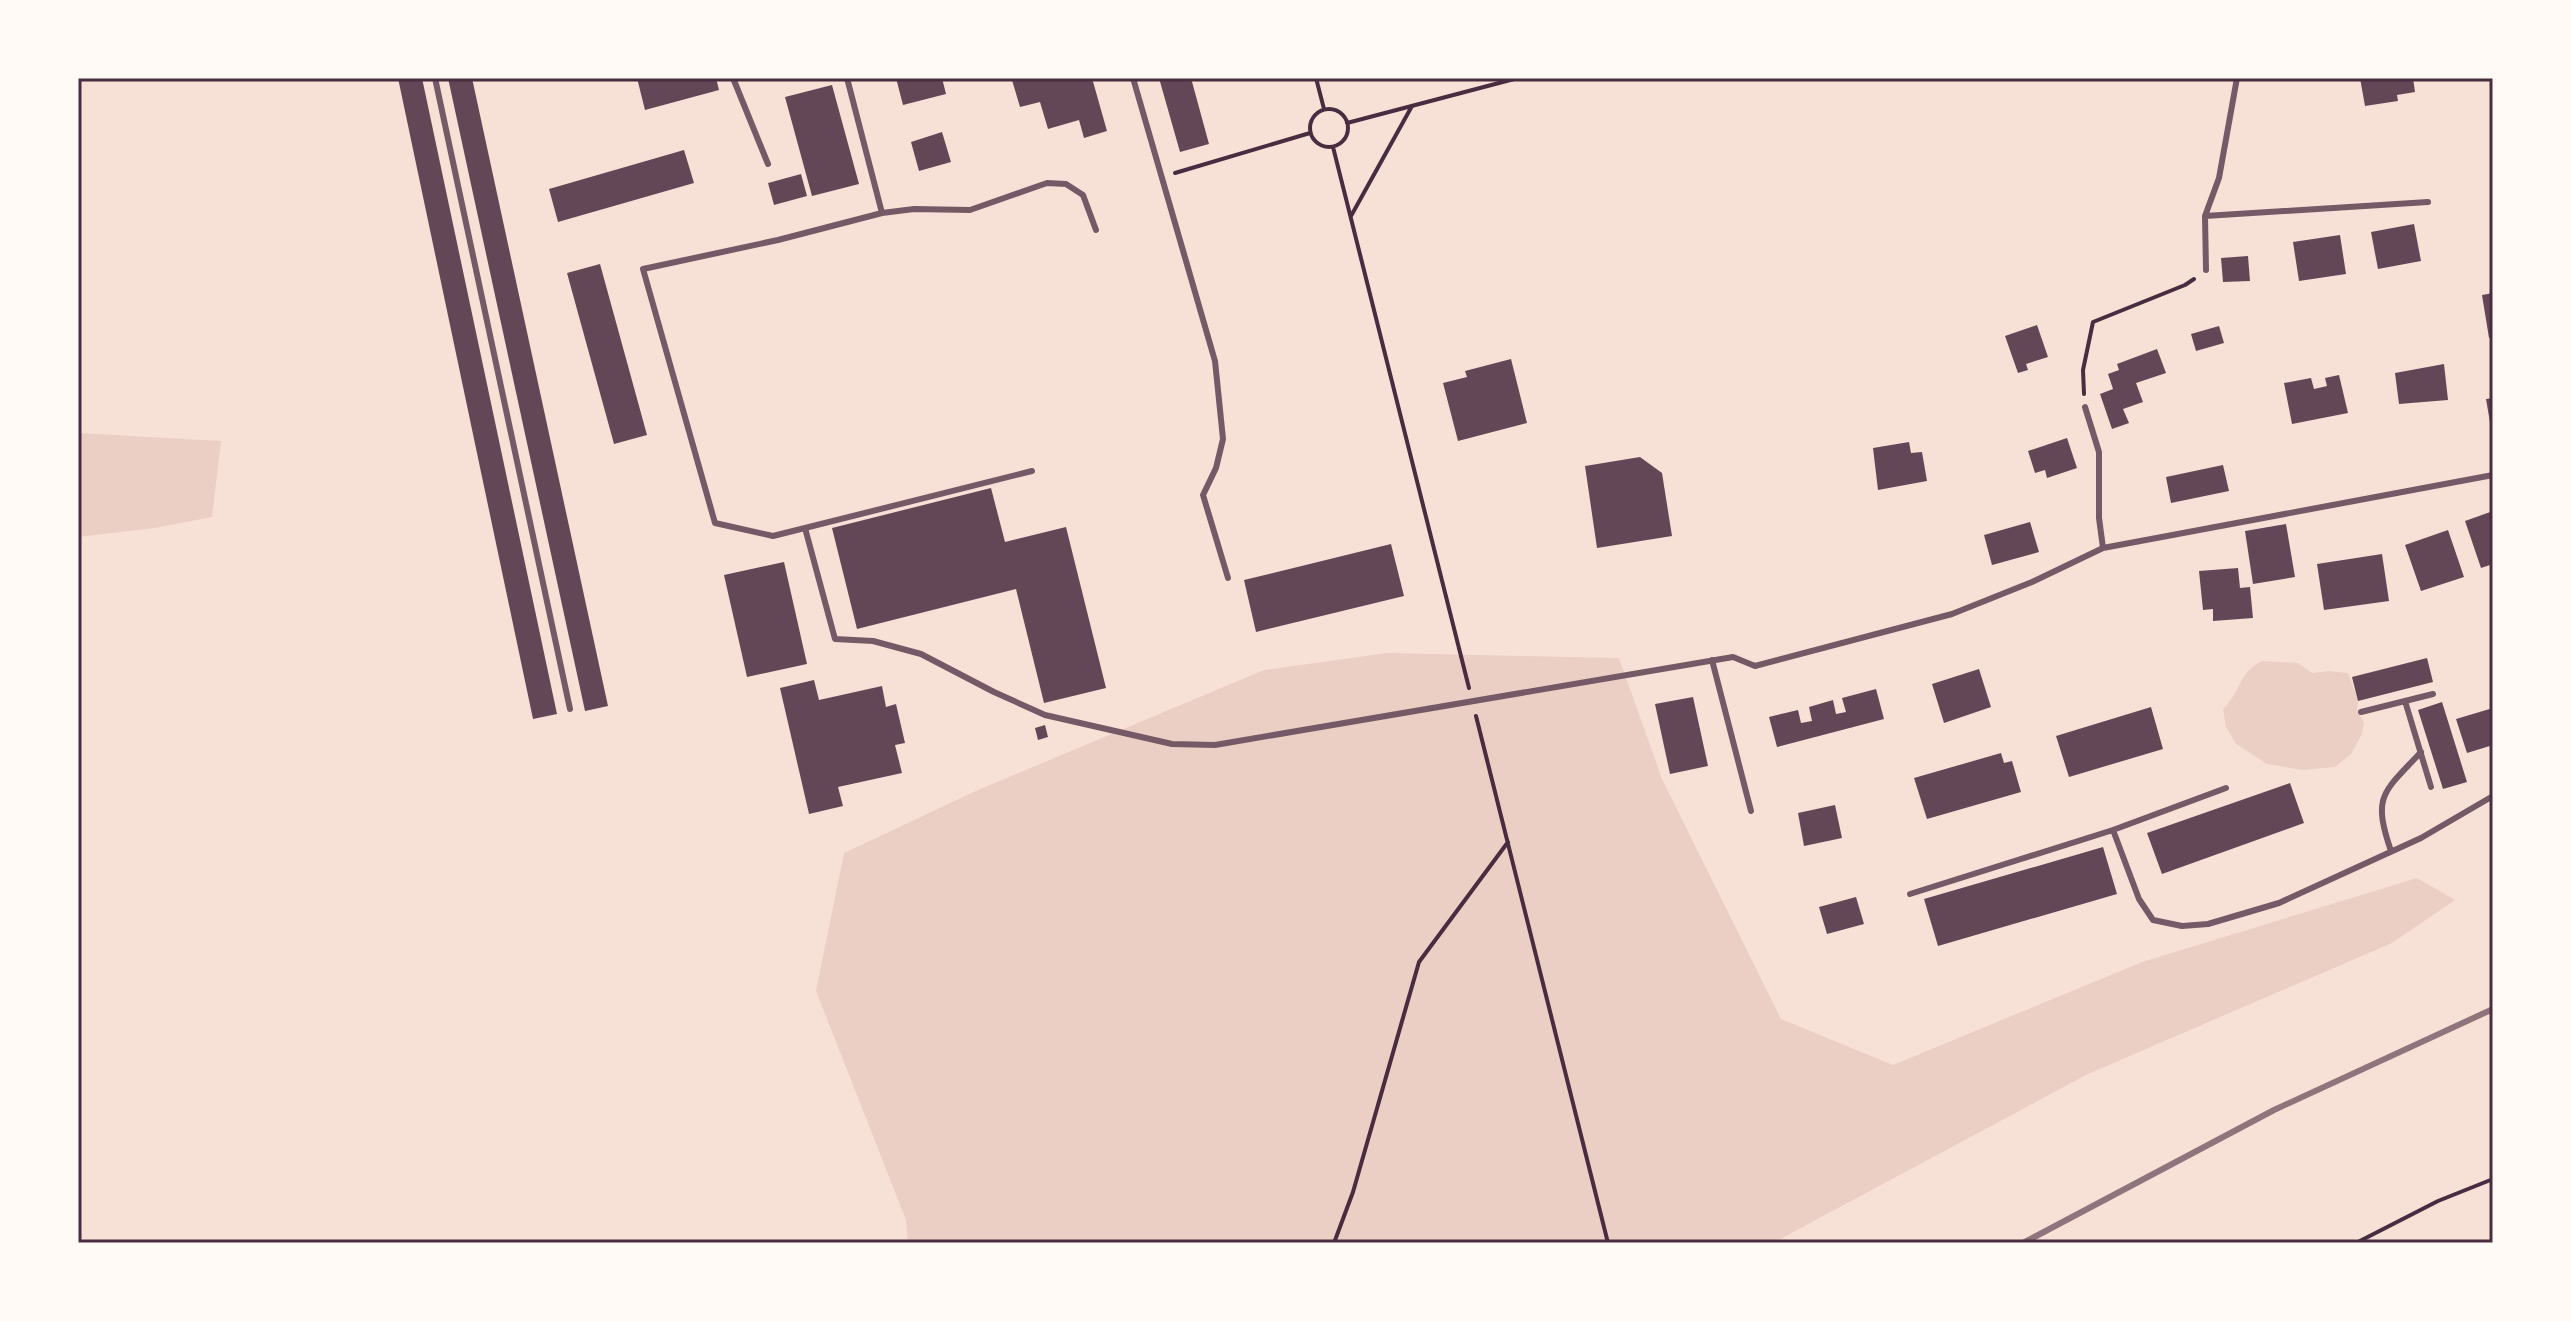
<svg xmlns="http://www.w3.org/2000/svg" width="2571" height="1321" font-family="'IBM Plex Sans',sans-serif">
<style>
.green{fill:#ebcfc5}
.building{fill:#644757}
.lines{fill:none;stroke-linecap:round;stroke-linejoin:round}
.path{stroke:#4a2c40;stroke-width:4}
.service{stroke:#755966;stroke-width:6}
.rail{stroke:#8f747c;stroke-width:6}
.neatline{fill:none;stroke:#4a2c40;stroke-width:3}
</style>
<rect width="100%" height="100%" fill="#f7e1d7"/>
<!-- green -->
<path class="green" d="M78,433L221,441L212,517L155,528L78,537Z
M1387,653L1619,658L1662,779L1781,1019L1893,1065L2142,962L2417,878L2455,900L2392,943L2088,1074L1773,1243H908L906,1220L816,991L844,853L978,790L1264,670Z
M2262,661L2298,663L2312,673L2329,671L2348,673L2358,701L2357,709L2364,723L2362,734L2351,754L2335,767L2302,770L2267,764L2236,744L2226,727L2223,709C2242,690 2238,673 2262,661Z"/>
<!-- building -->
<path class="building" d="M398,78H422L557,714L533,719Z
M448,78H472L608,706L585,711Z
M637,78H716L719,90L645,110Z
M896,78H942L946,94L903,105Z
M1017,78H1092L1107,131L1084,138L1079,120L1048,129L1040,102L1020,107L1012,80Z
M1159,78H1191L1209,144L1180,152Z
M2360,78H2413L2415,92L2397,95L2398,101L2365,106Z
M832,85L859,184L812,196L785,97Z
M942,132L951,162L919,171L911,142Z
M684,150L694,183L558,222L549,189Z
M801,174L807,196L774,205L768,183Z
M2414,224L2421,261L2378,269L2371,232Z
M2340,235L2346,274L2299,281L2293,242Z
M2248,256L2250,281L2223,282L2221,258Z
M600,264L647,435L614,444L567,273Z
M2493,293V337L2489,338L2482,295Z
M2037,325L2048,357L2026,364L2028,370L2018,373L2005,336Z
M2219,326L2224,343L2196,351L2191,334Z
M2157,349L2166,373L2136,383L2143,402L2123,409L2129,423L2112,429L2100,394L2113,389L2108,374L2119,370L2117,364Z
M1511,359L1527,423L1458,441L1443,383L1467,377L1465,371Z
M2444,364L2448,400L2399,404L2395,373Z
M2339,375L2348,413L2292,424L2284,383L2311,378L2314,389L2327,386L2325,378Z
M2493,398V428H2491L2486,399Z
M2067,438L2077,468L2047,478L2045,470L2035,473L2028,451Z
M1909,442L1911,453L1922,452L1927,481L1878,490L1873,448Z
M1640,457L1662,473L1672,536L1597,548L1585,466Z
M2223,465L2229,491L2171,503L2166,477Z
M991,488L1005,542L1066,527L1106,688L1044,703L1016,589L857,629L832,528Z
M2493,511V564L2481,568L2465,521Z
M2030,522L2039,552L1992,565L1984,535Z
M2286,524L2295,577L2253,584L2245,531Z
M2448,530L2464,577L2421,591L2405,545Z
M1391,544L1404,596L1256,632L1244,580Z
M2382,554L2389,601L2324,610L2317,564Z
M784,562L807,664L747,677L724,575Z
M2238,568L2240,588L2250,587L2253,618L2213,621V609L2203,610L2199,571Z
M2427,658L2433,682L2358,701L2352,677Z
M1979,669L1991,707L1944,723L1932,684Z
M814,680L819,700L882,686L886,707L896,704L905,743L895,745L902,773L838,787L843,806L809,814L780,688Z
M1876,689L1884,719L1777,747L1769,717L1798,710L1801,723L1812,721L1809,707L1833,700L1836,714L1846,712L1842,698Z
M1693,697L1708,766L1670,774L1655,704Z
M2442,702L2467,782L2443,789L2418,710Z
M2151,707L2163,749L2069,777L2056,736Z
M2493,708V745L2467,753L2456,719Z
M1045,725L1048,737L1038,740L1035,728Z
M2001,753L2004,763L2012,761L2021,792L1927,819L1914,778Z
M2290,783L2304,823L2162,874L2147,833Z
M1835,805L1842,838L1804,846L1798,813Z
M2103,847L2117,894L1938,946L1924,899Z
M1856,897L1864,924L1827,934L1819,907Z"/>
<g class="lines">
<!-- path -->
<path class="path" d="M1316,78L1324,109
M1310 128a19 19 0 1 1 38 0a19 19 0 1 1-38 0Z
M1347,123L1518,78
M1333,147L1469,688
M1175,173L1310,133
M1351,216L1412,106
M2084,394L2083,370L2093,322L2185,285L2194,279
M1476,716L1608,1243
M1334,1243L1353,1192L1419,962L1508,842
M2356,1243L2438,1201L2493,1179"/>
<!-- service -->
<path class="service" d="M435,78L570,709
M733,78L768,164
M847,78L882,213
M1133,78L1215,361L1223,439L1216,468L1203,495L1228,578
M2205,216L2428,202
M2206,270L2205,216L2219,178L2237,78
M2085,407L2099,452V518L2103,548
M1032,471L773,536L715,523L643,269L778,240L882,213L914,209L970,210L1047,183L1066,184L1083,195L1096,230
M805,528L835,639L873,641L921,654L994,692L1045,715L1172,744L1215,745L1733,657L1755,666L1952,614L2032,582L2103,548L2493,475
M1712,660L1751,811
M2405,701L2431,787
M2361,712L2433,694
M2113,830L2139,899L2153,920L2182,926L2208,924L2279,903L2421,838L2493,796
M2391,851C2372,795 2383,793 2421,752
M1910,894L2113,830L2226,788"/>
<!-- rail -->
<path class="rail" d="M2023,1243L2274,1110L2493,1009"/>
</g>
<!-- border -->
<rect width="2571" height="1321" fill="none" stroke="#fffaf5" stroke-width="160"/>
<rect x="80" y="80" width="2411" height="1161" class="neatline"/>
</svg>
